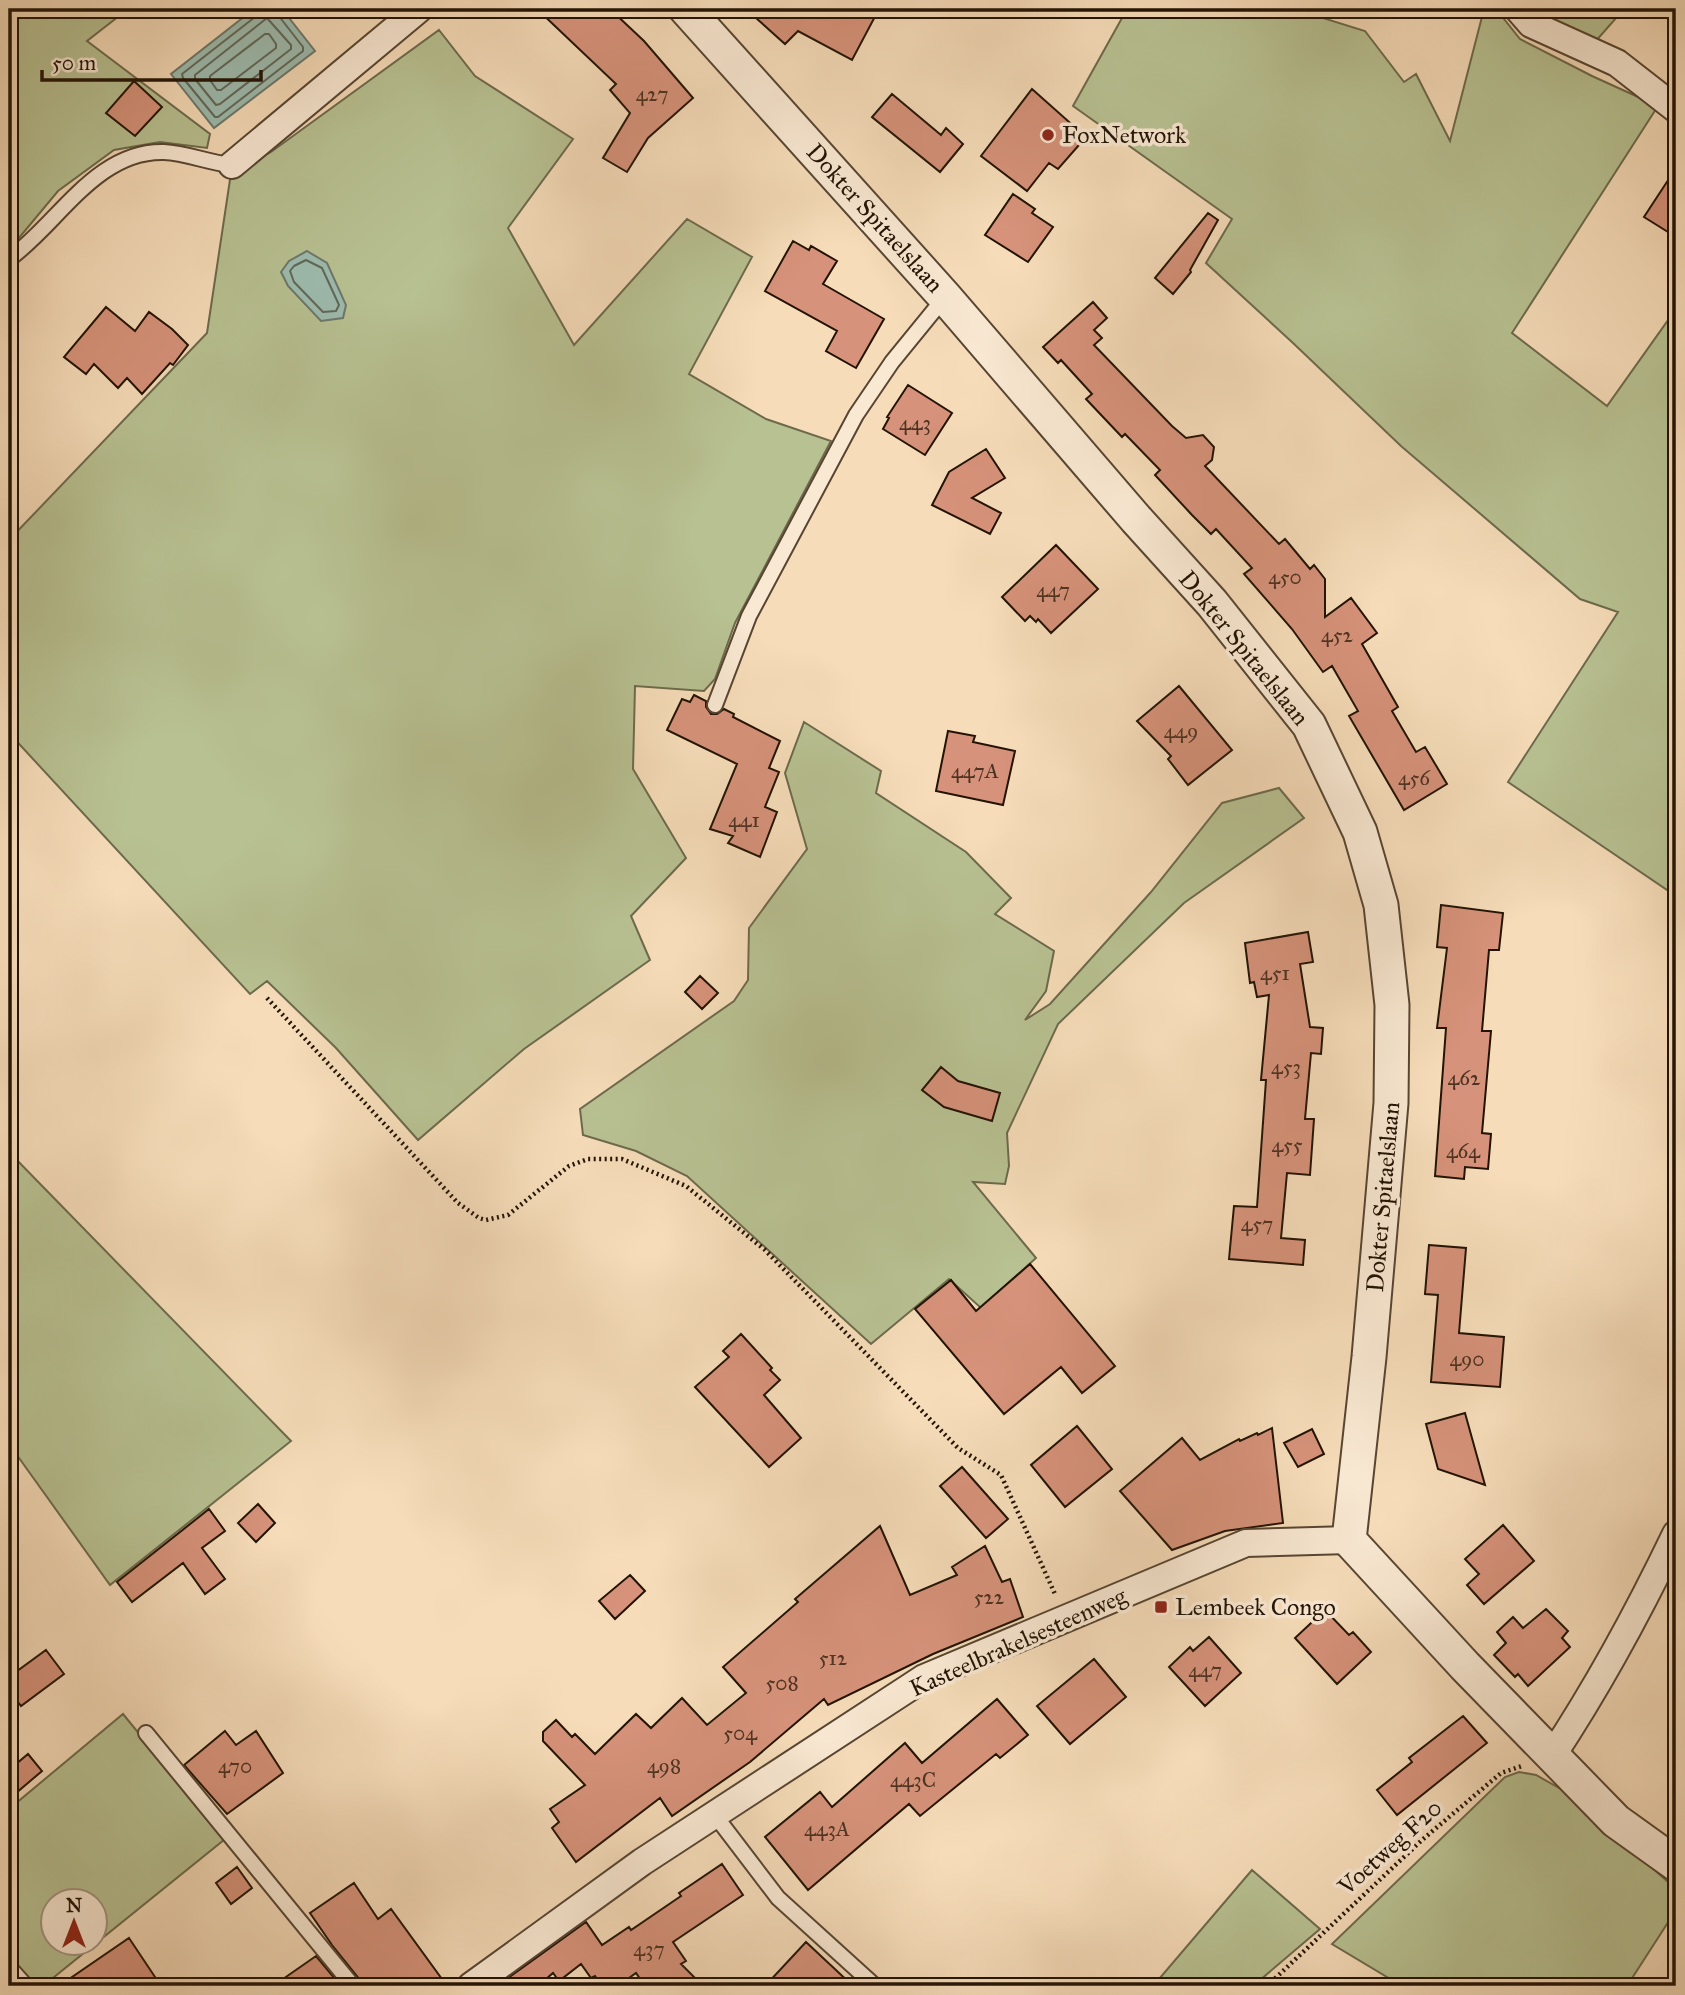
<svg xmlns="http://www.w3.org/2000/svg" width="1685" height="1995" font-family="'IM FELL Great Primer',serif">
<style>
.green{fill:#b8c192;stroke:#6d6a4c;stroke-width:2;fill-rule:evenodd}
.water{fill:#9dbcaf;stroke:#6c786b;stroke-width:2}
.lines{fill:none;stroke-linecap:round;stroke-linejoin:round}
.shore{stroke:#60685a;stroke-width:2}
.building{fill:#d6927a;stroke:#221305;stroke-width:2}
.service-casing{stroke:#574532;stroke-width:18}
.minor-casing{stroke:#574532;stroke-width:30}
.tertiary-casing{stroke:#574532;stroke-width:37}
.path{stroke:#221305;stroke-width:4.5;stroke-dasharray:2 3.5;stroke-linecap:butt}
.service{stroke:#f9e8d2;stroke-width:14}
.minor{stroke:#f9e8d2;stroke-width:26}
.tertiary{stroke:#f9e8d2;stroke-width:33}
.poi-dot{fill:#8f2418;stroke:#f9e8d2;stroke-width:2.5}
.labels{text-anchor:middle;stroke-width:7;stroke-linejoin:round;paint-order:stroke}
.number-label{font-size:21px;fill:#4f3322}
.poi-label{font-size:24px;fill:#221305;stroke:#f9e8d2;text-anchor:start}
.street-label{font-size:24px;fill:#221305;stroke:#f9e8d2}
</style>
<rect width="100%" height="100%" fill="#f6dcb9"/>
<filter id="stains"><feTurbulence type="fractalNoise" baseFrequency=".00286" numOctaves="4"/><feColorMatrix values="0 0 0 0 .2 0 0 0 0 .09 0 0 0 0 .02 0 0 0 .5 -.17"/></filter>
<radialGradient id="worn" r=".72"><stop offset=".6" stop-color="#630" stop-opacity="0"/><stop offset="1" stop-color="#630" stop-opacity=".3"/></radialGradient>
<!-- green -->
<path class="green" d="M9,9H128L87,41L210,134L207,148L160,142L114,150L58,191L9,250Z
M1127,9H1294L1365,31L1404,82L1416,74L1450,141L1484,9H1496L1520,39L1592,76L1658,106L1512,333L1607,406L1676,309V896L1508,782L1618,612L1580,599L1401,446L1293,343L1206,263L1232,219L1073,106Z
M1537,9H1624L1595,42L1544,17Z
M439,30L475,76L573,139L508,228L574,345L687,219L752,257L689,374L766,419L831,441L735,623L715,679L704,691L635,686L633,769L686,858L631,916L650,960L524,1049L418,1140L336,1048L267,981L250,994L9,733V540L207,333L231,173L271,152Z
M804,722L881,771L876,793L966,852L1011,898L995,914L1054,951L1046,991L1025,1020L1050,1004L1151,892L1222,803L1279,788L1304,818L1184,903L1058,1024L1007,1133L1009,1166L1005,1184L973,1182L1036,1258L981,1308L949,1279L871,1344L687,1176L636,1151L583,1135L580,1109L734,1001L748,980L749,928L807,849L785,773Z
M9,1152L291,1441L110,1585L9,1444Z
M123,1714L225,1839L43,1986H28L9,1962V1809ZM52,1900H94V1942H52Z
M1519,1772L1536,1775L1568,1793L1676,1889V1910L1627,1986H1402L1332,1944L1505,1777Z
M1252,1870L1320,1929L1253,1986H1153Z"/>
<!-- water -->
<path class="water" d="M254,9H282L315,51L214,128L171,74Z
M307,251L327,263L346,305L343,318L321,321L288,286L281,272L289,261Z"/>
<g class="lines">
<!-- shore -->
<path class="shore" d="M258,9L255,17L182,74L183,78L215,117H218L303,51V47L278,15L277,9
M267,18L291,45V49L220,104L216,105L195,79V75Z
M265,34H269L276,44V48L221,90H217L210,80V76Z
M306,260L322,268L339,305L336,311L323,312L294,282L290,271L294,266Z"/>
</g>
<!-- building -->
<path class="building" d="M537,9H610L644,41L693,98L648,138L627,172L603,158L630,113L610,90L616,84Z
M746,9H879L852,60L798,31L785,44Z
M134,81L162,107L135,136L106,113Z
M1032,89L1086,137L1058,169L1049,163L1027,191L981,156Z
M892,94L941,135L946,128L963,144L940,172L872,117Z
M1676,168V237L1644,217Z
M1013,194L1035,209L1032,213L1053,227L1028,262L985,235Z
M1208,213L1218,220L1190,270L1191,272L1173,294L1155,278Z
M793,241L809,250L811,246L837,261L823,284L884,319L856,368L826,351L837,331L765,291Z
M1093,302L1107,318L1094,330L1102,338L1094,345L1172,426L1186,438L1203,435L1214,447L1212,460L1205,466L1279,544L1285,539L1310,569L1314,565L1325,579V617L1351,598L1377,633L1362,644L1398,707L1392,711L1416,752L1425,747L1447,784L1404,810L1349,716L1358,711L1332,666L1323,672L1292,629L1244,574L1252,568L1216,529L1211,534L1192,515L1155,475L1160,470L1125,434L1122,437L1086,399L1092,394L1061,360L1058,363L1043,347Z
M106,307L135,331L149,312L172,329L188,345L173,365L170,363L142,394L127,378L118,388L94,364L86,374L64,357Z
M908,385L952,413L925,455L883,429L889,418L887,417Z
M986,449L1005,478L972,498L1001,513L990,534L932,505L949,472Z
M1056,545L1098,589L1051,633L1038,619L1036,622L1030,616L1025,621L1002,597Z
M1179,686L1232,750L1188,785L1168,759L1171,756L1137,721Z
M694,695L706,701V707L711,714H717L724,709L734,714L733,717L780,741L769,768L779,772L765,807L777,812L760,857L728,843L733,836L710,829L737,764L667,730L682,699L690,702Z
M948,731L975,736L973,742L1015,751L1003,805L936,791Z
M1441,905L1503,913L1499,950H1489L1482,1031H1491L1482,1133L1491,1134L1488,1169L1465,1167L1464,1179L1435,1176L1446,1028H1437L1447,948L1437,947Z
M1308,932L1313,962L1300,964L1310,1027L1323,1028L1321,1054L1311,1053L1305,1119H1314L1310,1175L1287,1173L1281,1238L1305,1240L1303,1265L1229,1259L1234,1206L1257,1207L1266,1080H1261L1269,995L1257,997L1254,982L1250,983L1245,943Z
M700,976L718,993L702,1009L685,992Z
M941,1067L958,1081L1000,1093L992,1121L944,1107L922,1090Z
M1429,1245L1466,1248L1459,1333L1504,1337L1500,1387L1431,1382L1438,1295L1425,1294Z
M1030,1264L1115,1366L1082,1393L1061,1367L1004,1414L915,1309L951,1280L976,1311Z
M741,1334L772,1368L770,1370L780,1380L764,1395L801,1438L769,1467L695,1387L729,1357L723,1351Z
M1465,1413L1485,1485L1438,1469L1426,1424Z
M1077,1426L1112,1469L1065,1507L1031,1465Z
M1272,1428L1283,1523L1225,1531L1172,1550L1120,1491L1182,1438L1200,1460L1239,1439L1240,1441L1257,1433L1258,1435Z
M1312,1429L1324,1454L1298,1467L1284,1443Z
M962,1467L1008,1519L986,1538L940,1486Z
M258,1504L275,1523L256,1542L238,1523Z
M209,1509L225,1531L202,1548L225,1579L205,1594L183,1563L132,1602L117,1582Z
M1503,1525L1534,1561L1484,1604L1467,1585L1479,1574L1465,1559Z
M880,1526L910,1595L957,1575L952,1567L985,1546L1002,1582L1010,1579L1023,1617L933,1654L828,1705L824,1699L750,1762L672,1816L660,1798L576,1862L552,1828L559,1822L550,1809L585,1785L543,1741V1732L556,1720L572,1737L575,1734L595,1754L636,1714L651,1728L682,1698L707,1725L746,1693L723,1667L798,1602L795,1599Z
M630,1575L645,1591L615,1619L599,1601Z
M1546,1609L1568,1631L1562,1638L1570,1647L1528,1686L1518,1674L1515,1677L1494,1655L1506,1643L1497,1632L1513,1617L1523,1628Z
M1325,1610L1349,1635L1353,1632L1371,1652L1337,1684L1295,1638Z
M1209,1637L1241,1673L1205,1706L1169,1667L1190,1647L1193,1651Z
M46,1650L64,1674L21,1706L9,1690V1677Z
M1094,1659L1126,1697L1070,1744L1037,1706Z
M997,1699L1028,1735L1000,1758L996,1754L920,1816L909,1804L808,1890L765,1837L820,1792L832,1807L905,1743L922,1763Z
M1463,1716L1487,1743L1397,1815L1377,1790L1412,1762L1409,1758Z
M225,1731L236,1745L256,1731L283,1773L227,1814L184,1765Z
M28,1754L42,1771L9,1799V1770Z
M722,1864L743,1895L673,1942L686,1961L681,1964L703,1986H645L636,1973L618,1986H606L604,1983L601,1985L595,1976L591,1978L581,1964L559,1981L553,1973L538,1986H497L586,1922L602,1945L629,1927L631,1930L681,1896L679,1893Z
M237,1867L252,1888L231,1904L216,1883Z
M354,1883L378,1919L391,1909L447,1986H362L360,1980L332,1945L310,1913Z
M129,1938L161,1986H59Z
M806,1942L853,1986H765Z
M316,1956L341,1986H273Z"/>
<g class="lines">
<!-- service casing -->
<g class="service-casing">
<path id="service" d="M9,259C58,224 96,150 164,152C187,153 209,163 232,165
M715,705L749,616L856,415L892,362L945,297
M146,1733L353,1986
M714,1814L778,1898L875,1986"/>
</g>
<!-- minor casing -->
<g class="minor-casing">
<path id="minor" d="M1518,9L1531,24L1617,63L1676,109
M232,165L419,9
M1552,1756C1599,1685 1639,1611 1676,1534
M9,1976L18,1986
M471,1986L642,1862L924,1678L1246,1543L1349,1540"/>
</g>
<!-- tertiary casing -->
<g class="tertiary-casing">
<path id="tertiary" d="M686,9L945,297L1136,519L1212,603L1309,725L1360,832L1381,905L1392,1005L1391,1103L1369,1357L1349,1540L1465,1666L1616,1821L1676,1864"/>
</g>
<!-- path -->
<path class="path" d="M267,998L458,1203L479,1218L486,1220L508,1215L569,1166L588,1159H622L686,1186L765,1250L958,1448L1001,1475L1055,1594
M1267,1986L1422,1840L1501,1773L1522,1766"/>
<!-- service -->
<use href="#service" class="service"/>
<!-- minor -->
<use href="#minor" class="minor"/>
<!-- tertiary -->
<use href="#tertiary" class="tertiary"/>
</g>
<!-- markers -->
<g class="poi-dot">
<circle cx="1048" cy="135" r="7"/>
<rect x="1154" y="1600" width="14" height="14" rx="3.5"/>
</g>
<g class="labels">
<!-- number labels -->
<g class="number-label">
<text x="652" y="101">427</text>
<text x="915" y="430">443</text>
<text x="1285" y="584">450</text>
<text x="1053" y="597">447</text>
<text x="1337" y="642">452</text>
<text x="1181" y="738">449</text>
<text x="975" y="778">447A</text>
<text x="1414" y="785">456</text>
<text x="744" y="827">441</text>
<text x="1275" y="980">451</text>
<text x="1286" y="1074">453</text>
<text x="1464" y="1085">462</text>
<text x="1287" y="1152">455</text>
<text x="1463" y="1158">464</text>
<text x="1257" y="1231">457</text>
<text x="1467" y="1366">490</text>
<text x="989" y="1604">522</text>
<text x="833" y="1665">512</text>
<text x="1205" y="1677">447</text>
<text x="782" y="1690">508</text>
<text x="740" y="1740">504</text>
<text x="235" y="1773">470</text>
<text x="664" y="1773">498</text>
<text x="913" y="1787">443C</text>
<text x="827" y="1836">443A</text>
<text x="649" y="1956">437</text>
</g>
<!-- poi labels -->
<g class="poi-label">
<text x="1062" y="143">FoxNetwork</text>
<text x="1175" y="1615">Lembeek Congo</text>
</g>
<!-- street labels -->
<g class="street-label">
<text transform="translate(875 218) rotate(48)" y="8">Dokter Spitaelslaan</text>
<text transform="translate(1244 648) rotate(51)" y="8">Dokter Spitaelslaan</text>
<text transform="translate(1383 1197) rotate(-85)" y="8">Dokter Spitaelslaan</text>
<text transform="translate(1018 1642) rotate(-24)" y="8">Kasteelbrakelsesteenweg</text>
<text transform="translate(1390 1847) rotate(-42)" y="8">Voetweg F20</text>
</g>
</g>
<!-- margin -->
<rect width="1685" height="1995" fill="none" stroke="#f6dcb9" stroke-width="35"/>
<rect x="10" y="10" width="1664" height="1974" fill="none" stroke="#221305" stroke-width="3.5"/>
<rect x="18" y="18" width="1650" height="1960" fill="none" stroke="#221305" stroke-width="2"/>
<!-- north arrow -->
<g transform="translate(74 1922)"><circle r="33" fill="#f9e8d2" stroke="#a39380" stroke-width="2"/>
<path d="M0-5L12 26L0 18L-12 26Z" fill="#8f2418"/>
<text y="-10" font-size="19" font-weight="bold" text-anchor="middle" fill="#221305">N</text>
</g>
<!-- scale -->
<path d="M42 70v10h219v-10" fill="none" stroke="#221305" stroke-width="3.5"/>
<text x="52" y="70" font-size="21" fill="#221305" stroke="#f9e8d2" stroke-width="5" paint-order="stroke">50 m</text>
<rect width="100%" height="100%" filter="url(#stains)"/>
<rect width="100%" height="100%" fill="url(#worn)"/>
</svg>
